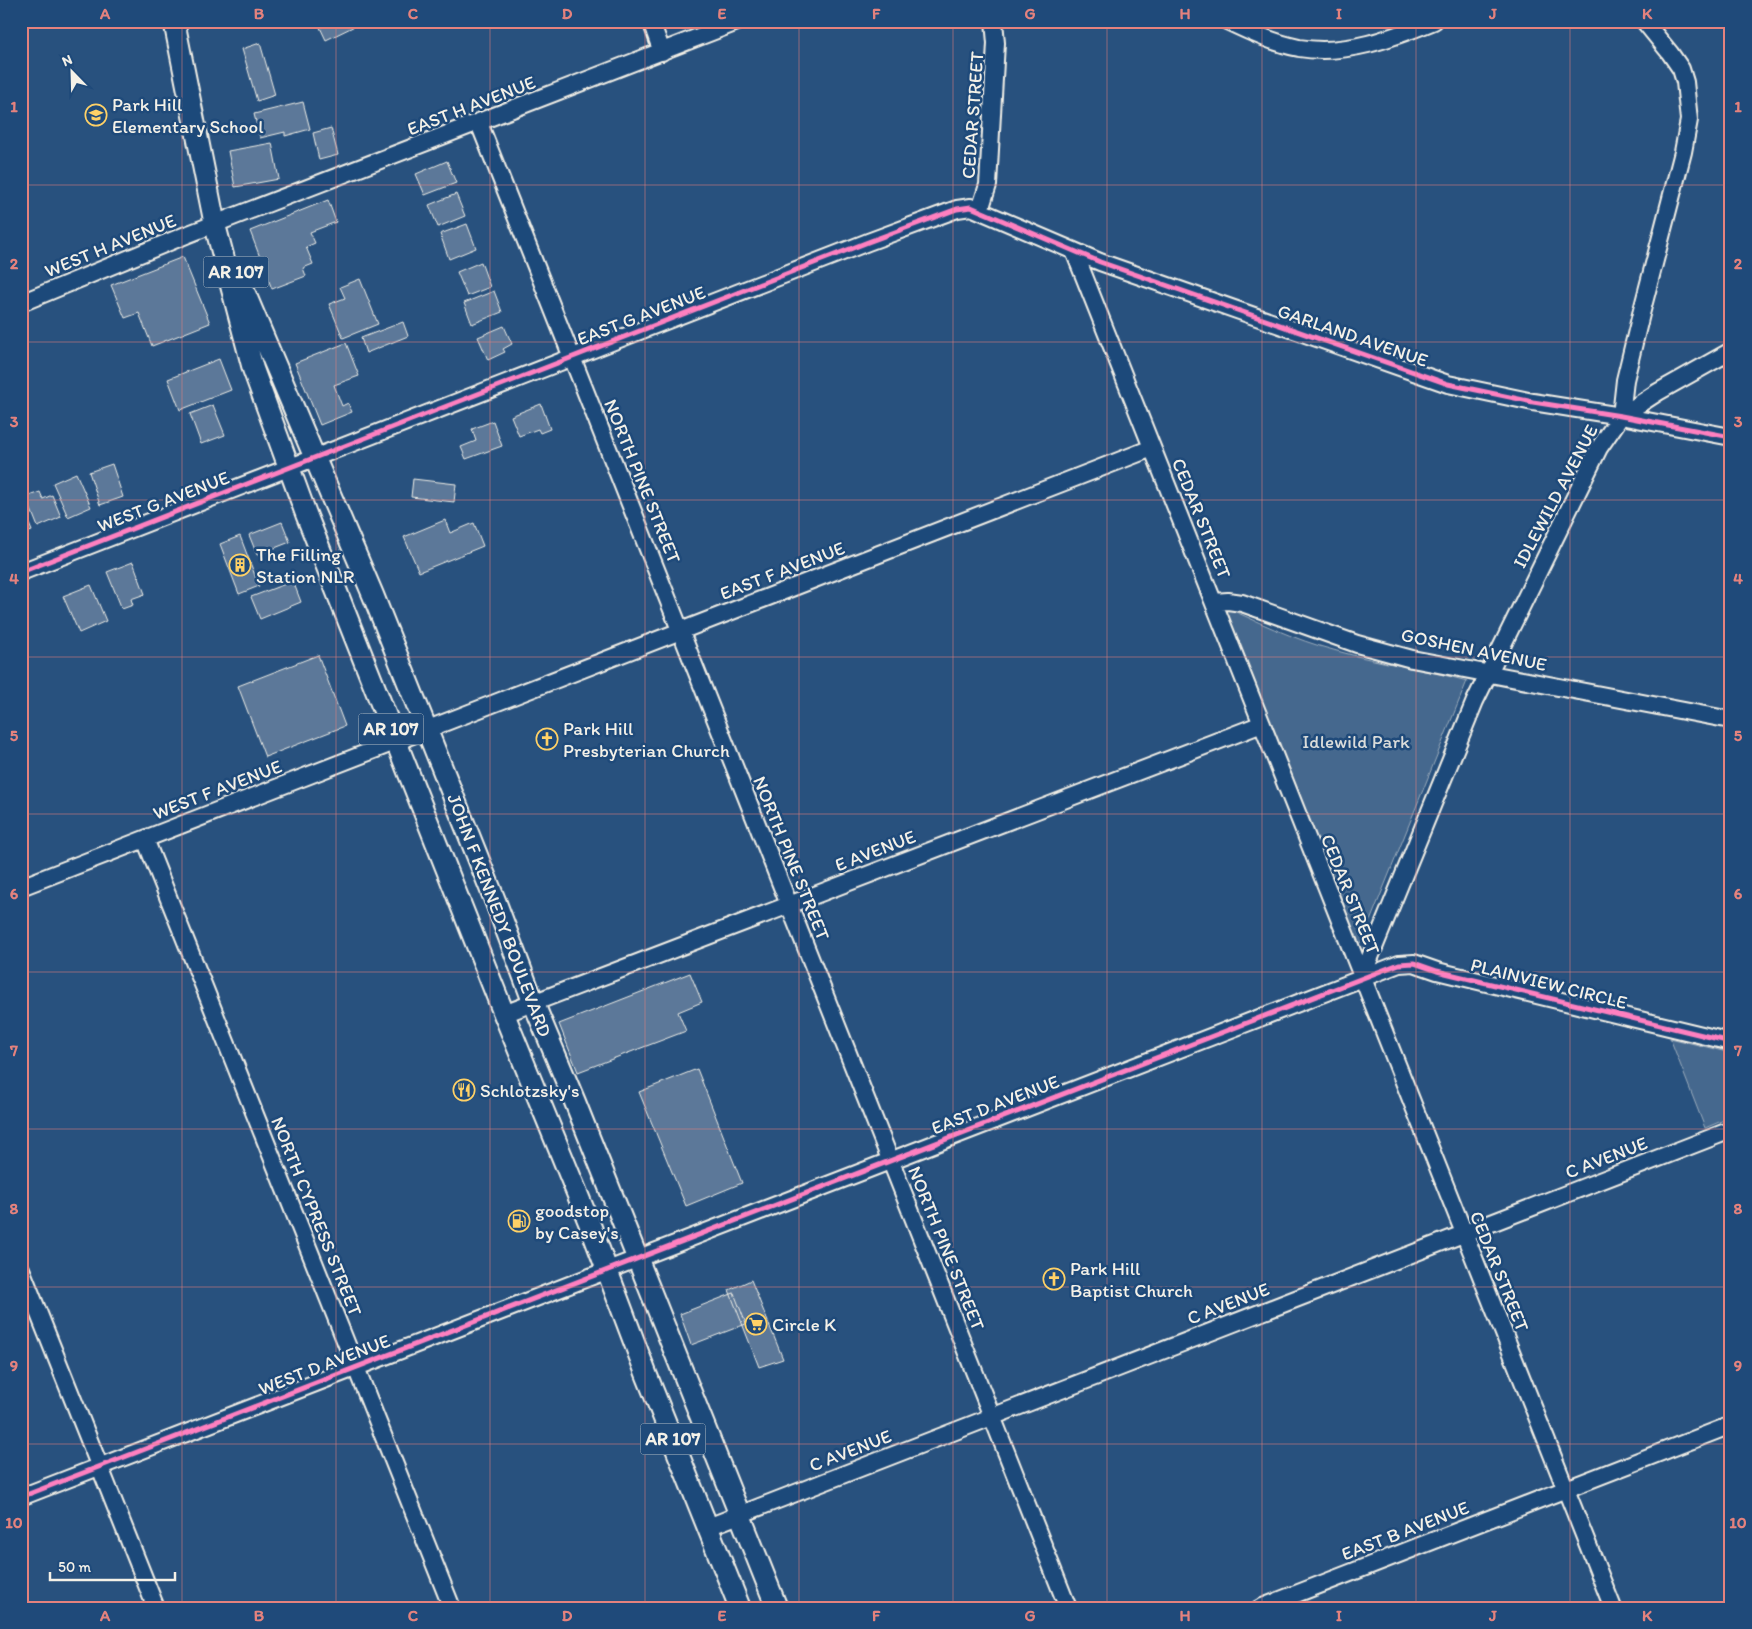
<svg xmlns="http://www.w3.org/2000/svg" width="1752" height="1629" font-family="Itim,sans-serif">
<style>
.green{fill:#45688e;stroke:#9cacbb}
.building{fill:#5b7899;stroke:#f4f1e8}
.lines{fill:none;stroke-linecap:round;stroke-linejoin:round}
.minor-casing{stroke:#f4f1e8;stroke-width:20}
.major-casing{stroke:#f4f1e8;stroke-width:24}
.minor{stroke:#1f4a7a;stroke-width:16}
.major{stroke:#1f4a7a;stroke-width:20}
.cycleway-casing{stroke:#1f4a7a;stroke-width:8}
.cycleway{stroke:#ff80c0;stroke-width:5}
.grid{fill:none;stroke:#e4827e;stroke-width:1;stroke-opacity:0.55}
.labels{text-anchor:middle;stroke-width:5;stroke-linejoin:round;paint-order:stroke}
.shield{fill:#1f4a7a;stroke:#b4bfc7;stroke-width:1}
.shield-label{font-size:18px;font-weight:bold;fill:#f4f1e8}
.poi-label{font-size:19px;fill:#f4f1e8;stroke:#1f4a7a;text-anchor:start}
.street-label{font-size:19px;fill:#f4f1e8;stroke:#1f4a7a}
.park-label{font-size:19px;fill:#dadcda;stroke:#1f4a7a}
.neatline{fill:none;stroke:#e4827e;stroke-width:2}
.grid-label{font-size:16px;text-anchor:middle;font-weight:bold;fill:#e4827e}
</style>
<rect width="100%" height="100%" fill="#28517e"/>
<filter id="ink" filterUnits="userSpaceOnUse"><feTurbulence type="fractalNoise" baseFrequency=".02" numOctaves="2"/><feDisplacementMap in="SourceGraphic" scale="10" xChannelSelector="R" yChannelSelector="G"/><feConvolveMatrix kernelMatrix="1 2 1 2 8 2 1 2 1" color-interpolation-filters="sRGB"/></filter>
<g filter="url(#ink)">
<!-- green -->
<path class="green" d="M1214,602C1254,620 1294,640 1337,651C1380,663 1424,669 1467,681L1362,941L1357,945Z
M1670,1038L1731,1053V1117L1705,1128Z"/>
<!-- building -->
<path class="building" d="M317,21H365L326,40Z
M260,43L275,95L257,101L242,49Z
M303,102L310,129L285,136V132L260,138L254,114Z
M331,128L338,155L319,160L313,133Z
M272,143L279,179L235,187L228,151Z
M447,161L456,183L425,195L416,174Z
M456,194L465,216L438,227L429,205Z
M328,200L336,222L310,232L315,243L306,247L313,264L303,268L306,276L272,289L250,231Z
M467,224L476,248L449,259L440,234Z
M183,257L210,323L152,346L139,313L125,318L111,285Z
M481,262L490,287L467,296L457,272Z
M360,279L378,324L343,338L329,304L345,298L340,287Z
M494,291L502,312L472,324L464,303Z
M403,322L408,336L366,353L361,338Z
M504,326L512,344L503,349L505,352L488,360L478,337Z
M346,343L359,376L334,385L342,406L348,403L352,412L320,425L295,363Z
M219,359L231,390L180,410L168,379Z
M541,404L550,429L540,433L538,429L519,436L511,416Z
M213,405L225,435L201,444L190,414Z
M493,421L502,446L466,459L461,447L476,441L472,429Z
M112,464L123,497L100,505L89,472Z
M76,473L91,507L68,517L53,483Z
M413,479L456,484L454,502L411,497Z
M40,492L43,499L52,495L61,517L38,527L26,497Z
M21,515L23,520L27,519L32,531L21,535Z
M445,520L450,533L474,523L483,546L419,572L404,537Z
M282,522L290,542L257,555L249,535Z
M240,536L259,586L239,594L220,544Z
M133,562L145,594L131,599L133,605L122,609L107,572Z
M293,581L301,602L260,619L251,597Z
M91,585L106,621L79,633L63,596Z
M318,655L345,726L265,757L238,686Z
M690,973L702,1002L678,1012L686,1031L578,1072L559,1024Z
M697,1069L742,1183L686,1206L639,1092Z
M751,1280L783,1359L759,1367L729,1290Z
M734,1293L746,1324L691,1345L680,1314Z"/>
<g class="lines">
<!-- minor casing -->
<g class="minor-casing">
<path id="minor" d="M651,21L662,52
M1227,21C1250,32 1274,43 1299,48C1346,56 1392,38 1434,21
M479,123L1068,1608
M980,210L988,185L996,43L994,21
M1074,251L1613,1608
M21,303L186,235L740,21
M1621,416L1658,392L1731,351
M21,572L868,242L957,209L971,207L1100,262L1448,384L1533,402L1621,416L1731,437
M1214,602L1228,601L1242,603L1357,644L1412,659L1731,720
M145,839L452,1608
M21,887L1152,448
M1362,977L1475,701L1599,448L1621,416L1625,380L1641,314L1683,152L1689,120L1685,82L1681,69L1670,53L1644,21
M504,1014L1262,724
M21,1269L156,1608
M21,1497L1399,964L1414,963L1437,971L1731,1042
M708,1527L1731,1130
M1260,1608L1731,1425"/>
</g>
<!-- major casing -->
<g class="major-casing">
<path id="major" d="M174,21L215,225L253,369L306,514L504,1014L590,1225L647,1376L740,1608
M244,291L373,595L496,903L534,1004L575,1102L777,1608"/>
</g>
<!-- minor -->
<use href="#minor" class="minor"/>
<!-- major -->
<use href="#major" class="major"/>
<!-- cycleway casing -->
<g class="cycleway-casing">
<path id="cycleway" d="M21,572L868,242L957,209L971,207L1100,262L1448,384L1533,402L1621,416L1731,437
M21,1497L1399,964L1414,963L1437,971L1731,1042"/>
</g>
<!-- cycleway -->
<use href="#cycleway" class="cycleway"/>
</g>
</g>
<!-- grid -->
<path class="grid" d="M182,21V1608M336,21V1608M490,21V1608M645,21V1608M799,21V1608M953,21V1608M1107,21V1608M1262,21V1608M1416,21V1608M1570,21V1608M21,185H1731M21,342H1731M21,500H1731M21,657H1731M21,814H1731M21,972H1731M21,1129H1731M21,1287H1731M21,1444H1731"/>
<!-- icons -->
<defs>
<g id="school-ring" transform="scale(1.125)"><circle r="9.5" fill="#1f4a7a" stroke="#ffd166" stroke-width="1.5"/><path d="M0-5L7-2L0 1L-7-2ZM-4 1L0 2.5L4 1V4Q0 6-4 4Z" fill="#ffd166"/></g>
<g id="building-ring" transform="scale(1.125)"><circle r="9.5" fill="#1f4a7a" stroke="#ffd166" stroke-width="1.5"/><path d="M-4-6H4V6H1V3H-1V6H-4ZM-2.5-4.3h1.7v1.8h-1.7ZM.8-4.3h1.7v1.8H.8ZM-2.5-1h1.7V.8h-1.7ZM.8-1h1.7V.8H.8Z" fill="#ffd166"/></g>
<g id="church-ring" transform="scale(1.125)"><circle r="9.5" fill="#1f4a7a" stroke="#ffd166" stroke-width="1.5"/><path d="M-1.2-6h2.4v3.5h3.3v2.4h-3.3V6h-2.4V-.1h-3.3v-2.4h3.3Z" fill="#ffd166"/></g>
<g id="restaurant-ring" transform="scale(1.125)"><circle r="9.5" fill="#1f4a7a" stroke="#ffd166" stroke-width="1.5"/><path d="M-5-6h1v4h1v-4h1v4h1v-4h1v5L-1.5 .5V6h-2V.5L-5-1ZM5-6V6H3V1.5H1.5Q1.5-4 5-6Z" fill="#ffd166"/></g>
<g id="fuel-ring" transform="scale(1.125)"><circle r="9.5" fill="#1f4a7a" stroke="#ffd166" stroke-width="1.5"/><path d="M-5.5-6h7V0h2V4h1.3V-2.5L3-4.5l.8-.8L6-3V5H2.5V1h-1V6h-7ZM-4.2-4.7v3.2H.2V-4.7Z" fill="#ffd166"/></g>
<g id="supermarket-ring" transform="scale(1.125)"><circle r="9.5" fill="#1f4a7a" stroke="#ffd166" stroke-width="1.5"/><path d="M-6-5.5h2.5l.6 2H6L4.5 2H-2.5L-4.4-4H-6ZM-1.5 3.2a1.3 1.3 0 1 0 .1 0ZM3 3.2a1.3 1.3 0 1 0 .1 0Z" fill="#ffd166"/></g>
</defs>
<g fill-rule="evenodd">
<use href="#school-ring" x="96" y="115"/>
<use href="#building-ring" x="240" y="565"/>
<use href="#church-ring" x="547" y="739"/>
<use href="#restaurant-ring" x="464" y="1090"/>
<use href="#fuel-ring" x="519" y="1221"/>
<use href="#church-ring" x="1054" y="1279"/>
<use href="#supermarket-ring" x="756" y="1324"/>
</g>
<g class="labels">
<!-- shield labels -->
<g class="shield">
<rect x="203.5" y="256.5" width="65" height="31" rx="4"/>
<rect x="358.5" y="713.5" width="65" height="31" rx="4"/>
<rect x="640.5" y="1423.5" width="65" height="31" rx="4"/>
</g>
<g class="shield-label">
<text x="236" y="278">AR 107</text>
<text x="391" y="735">AR 107</text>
<text x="673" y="1445">AR 107</text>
</g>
<!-- poi labels -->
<g class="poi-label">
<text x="112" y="111">Park Hill<tspan x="112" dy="22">Elementary School</tspan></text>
<text x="256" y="561">The Filling<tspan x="256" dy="22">Station NLR</tspan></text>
<text x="563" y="735">Park Hill<tspan x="563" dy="22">Presbyterian Church</tspan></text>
<text x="480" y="1097">Schlotzsky's</text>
<text x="535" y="1217">goodstop<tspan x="535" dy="22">by Casey's</tspan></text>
<text x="1070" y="1275">Park Hill<tspan x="1070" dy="22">Baptist Church</tspan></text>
<text x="772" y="1331">Circle K</text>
</g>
<!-- street labels -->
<g class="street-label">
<text transform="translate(471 105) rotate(-21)" y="7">EAST H AVENUE</text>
<text transform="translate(972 115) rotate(-86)" y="7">CEDAR STREET</text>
<text transform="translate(110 245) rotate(-22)" y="7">WEST H AVENUE</text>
<text transform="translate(641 315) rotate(-21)" y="7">EAST G AVENUE</text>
<text transform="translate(1353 335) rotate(19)" y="7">GARLAND AVENUE</text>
<text transform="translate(643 481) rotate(68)" y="7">NORTH PINE STREET</text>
<text transform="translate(1555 496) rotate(-62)" y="7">IDLEWILD AVENUE</text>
<text transform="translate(163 501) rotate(-21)" y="7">WEST G AVENUE</text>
<text transform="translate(1202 518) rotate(68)" y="7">CEDAR STREET</text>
<text transform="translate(782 570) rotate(-21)" y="7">EAST F AVENUE</text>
<text transform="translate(1474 649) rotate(12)" y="7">GOSHEN AVENUE</text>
<text transform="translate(217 789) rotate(-21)" y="7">WEST F AVENUE</text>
<text transform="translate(875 850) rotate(-21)" y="7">E AVENUE</text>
<text transform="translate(792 858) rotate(68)" y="7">NORTH PINE STREET</text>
<text transform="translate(1351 894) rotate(68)" y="7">CEDAR STREET</text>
<text transform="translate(500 915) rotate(69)" y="7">JOHN F KENNEDY BOULEVARD</text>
<text transform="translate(1549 983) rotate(14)" y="7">PLAINVIEW CIRCLE</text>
<text transform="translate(995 1104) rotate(-21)" y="7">EAST D AVENUE</text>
<text transform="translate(1606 1157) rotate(-21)" y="7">C AVENUE</text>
<text transform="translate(317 1216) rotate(68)" y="7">NORTH CYPRESS STREET</text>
<text transform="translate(947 1248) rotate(68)" y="7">NORTH PINE STREET</text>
<text transform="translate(1500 1271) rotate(68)" y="7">CEDAR STREET</text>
<text transform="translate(1228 1303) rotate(-21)" y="7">C AVENUE</text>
<text transform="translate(324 1364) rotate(-21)" y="7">WEST D AVENUE</text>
<text transform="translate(850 1450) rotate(-21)" y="7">C AVENUE</text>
<text transform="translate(1405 1530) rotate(-21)" y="7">EAST B AVENUE</text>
</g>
<!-- park labels -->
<g class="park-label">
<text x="1356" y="748">Idlewild Park</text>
</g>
</g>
<!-- margin -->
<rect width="1752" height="1629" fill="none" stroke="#1f4a7a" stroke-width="55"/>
<!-- north arrow -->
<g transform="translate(72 72) rotate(337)" stroke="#1f4a7a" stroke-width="4" paint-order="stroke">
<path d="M0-4L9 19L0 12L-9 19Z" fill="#f4f1e8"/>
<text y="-8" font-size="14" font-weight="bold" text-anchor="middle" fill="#f4f1e8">N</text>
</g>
<!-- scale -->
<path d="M50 1572v8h125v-8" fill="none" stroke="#f4f1e8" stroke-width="2.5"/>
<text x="58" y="1572" font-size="15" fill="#f4f1e8" stroke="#1f4a7a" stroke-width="4" paint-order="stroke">50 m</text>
<rect x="28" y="28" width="1696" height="1574" class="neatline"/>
<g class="grid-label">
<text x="105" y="19">A</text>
<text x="259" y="19">B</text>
<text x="413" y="19">C</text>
<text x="567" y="19">D</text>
<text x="722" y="19">E</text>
<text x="876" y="19">F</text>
<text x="1030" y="19">G</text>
<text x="1185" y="19">H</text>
<text x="1339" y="19">I</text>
<text x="1493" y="19">J</text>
<text x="1647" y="19">K</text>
<text x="14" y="112">1</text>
<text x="1738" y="112">1</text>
<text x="14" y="269">2</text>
<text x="1738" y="269">2</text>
<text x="14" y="427">3</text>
<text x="1738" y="427">3</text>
<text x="14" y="584">4</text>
<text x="1738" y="584">4</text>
<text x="14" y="741">5</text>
<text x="1738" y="741">5</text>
<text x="14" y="899">6</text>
<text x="1738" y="899">6</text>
<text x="14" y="1056">7</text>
<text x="1738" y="1056">7</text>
<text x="14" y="1214">8</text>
<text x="1738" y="1214">8</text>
<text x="14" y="1371">9</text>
<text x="1738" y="1371">9</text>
<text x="14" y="1528">10</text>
<text x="1738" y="1528">10</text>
<text x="105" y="1621">A</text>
<text x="259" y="1621">B</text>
<text x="413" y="1621">C</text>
<text x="567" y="1621">D</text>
<text x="722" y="1621">E</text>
<text x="876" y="1621">F</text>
<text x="1030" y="1621">G</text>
<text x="1185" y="1621">H</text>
<text x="1339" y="1621">I</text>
<text x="1493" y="1621">J</text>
<text x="1647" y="1621">K</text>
</g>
</svg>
